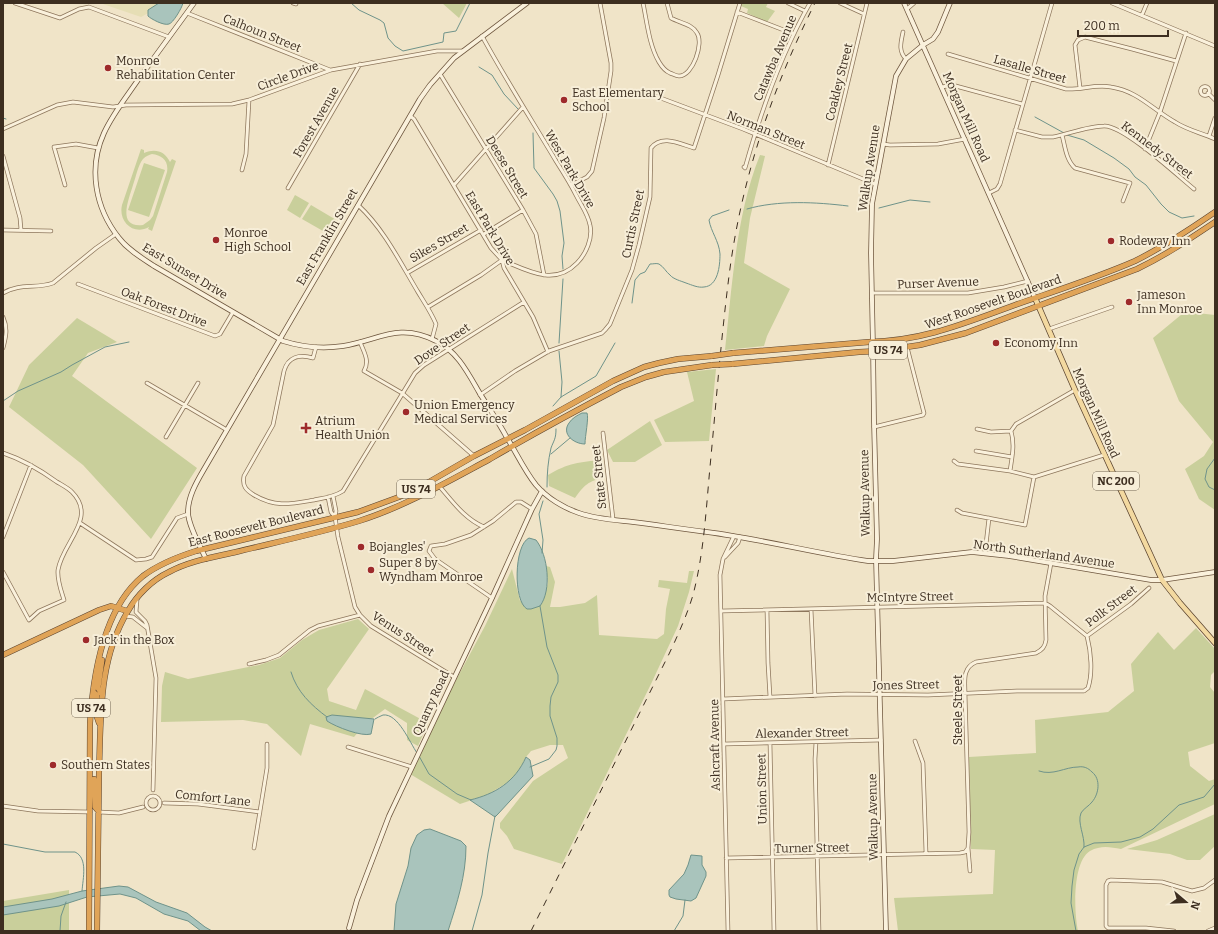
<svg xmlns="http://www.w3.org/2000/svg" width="1218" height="934" font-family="Bitter,serif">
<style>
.farmland{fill:#e6deb5}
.green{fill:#c9cf9b;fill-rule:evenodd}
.water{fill:#a9c4bc;stroke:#6f938a}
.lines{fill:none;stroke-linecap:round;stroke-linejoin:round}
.stream{stroke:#6f938a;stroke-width:1}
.street-casing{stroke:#8d765c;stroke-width:4.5}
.secondary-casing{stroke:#6f573f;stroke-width:5.5}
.primary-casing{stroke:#5b4430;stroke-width:6}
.highway-casing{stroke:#5b4430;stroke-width:6}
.street{stroke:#faf1dc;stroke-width:3}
.secondary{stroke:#faf1dc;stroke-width:4}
.primary{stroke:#f3d9a0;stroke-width:4.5}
.highway{stroke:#e0a458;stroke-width:5}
.rail{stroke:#3d2e20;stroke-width:1;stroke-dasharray:7 7;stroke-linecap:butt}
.highway-bridge-casing{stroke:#5b4430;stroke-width:6;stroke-linecap:butt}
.highway-bridge{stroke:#e0a458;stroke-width:5}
.poi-dot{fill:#9e2a2b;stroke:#f7eed8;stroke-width:1.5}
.labels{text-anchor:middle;stroke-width:4;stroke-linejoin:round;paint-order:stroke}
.shield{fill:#f7eed8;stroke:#756857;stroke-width:1}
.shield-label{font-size:11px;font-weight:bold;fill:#3d2e20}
.street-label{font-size:12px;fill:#3d2e20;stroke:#f7eed8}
.poi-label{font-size:12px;fill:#3d2e20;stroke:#f7eed8;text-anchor:start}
</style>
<rect width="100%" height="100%" fill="#f0e4c8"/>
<!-- farmland -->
<path class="farmland" d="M100,3H167L141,17Z"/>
<!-- green -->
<path class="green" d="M442,3H467L459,18Z
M742,3H768L766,7L775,11L767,22L747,13L748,9L741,6Z
M141,149L144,150V153C155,148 165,151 170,162L172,159L176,161L152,231L148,229L149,227C133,236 118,221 122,205ZM152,154C162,155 169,161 167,172L153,216L150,220L143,225C116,228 129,199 133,185C136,177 138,165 143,159C146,156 149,155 152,154Z
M760,155L765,156L750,218L744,263L790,289L767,336L764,346L725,350C732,287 736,214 760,155Z
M144,163L165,170L149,217L128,210Z
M295,195L309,203L300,218L287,210Z
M311,205L338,221L330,235L302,219Z
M1193,305L1197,313L1215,315V510L1199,499L1185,469L1204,456L1213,442L1179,401L1153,338Z
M77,318L117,342L88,353L72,376L197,468L151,539L83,465L9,407L29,365Z
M716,369L709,441L665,442L654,420L694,401L687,372Z
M650,421L662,445L635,462H613L607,450Z
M602,460L604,477C588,482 585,484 575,498L549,486L548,475C568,463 580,462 602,460Z
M546,566L550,567L555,582L550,607H560L585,603L597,595L599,635L657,639L664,634L666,609L670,589L658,587L659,580L687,583L689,571H694L689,592L678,626L651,684L562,864L514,849L507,836L500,828V823L533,781L568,758L563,745H550L531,751L526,757L518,773L510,781L487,795L460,804L410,774L440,710L485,626L512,569L520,601L542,603L548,583Z
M358,619L369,629L327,689L329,701L356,710L365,689L428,723L418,746L407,740V723L385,709L366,723L354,737L310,724L301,756L267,724L243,720L161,722L162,686L165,672L188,679L259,665L280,658L302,640L319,630Z
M1196,628L1215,649V671L1211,675L1210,687L1215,693V743L1188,752L1190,766L1209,781L1215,779V804L1121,849C1110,847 1101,845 1090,851C1072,862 1074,913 1078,931H898L894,898L993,894L995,850L971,849L969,757L1036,753L1035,720L1108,712L1134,691L1131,664L1158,632L1174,650Z
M1215,814V846L1200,860H1187L1170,854L1127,849L1157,840Z
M69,890V931H3V901Z"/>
<!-- water -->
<path class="water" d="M159,3H183C182,8 173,23 169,24C164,26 151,19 148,16V10Z
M582,413H587C589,418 585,436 585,444C574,444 561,434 569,423C572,418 578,415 582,413Z
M529,538L536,540C548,555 552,590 540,606L531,609H527C513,601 514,545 529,538Z
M332,715L374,719L371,734C362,737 336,727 327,721L326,717Z
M526,757L530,760L533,776L498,814L495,817L470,800C495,794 515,782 526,757Z
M430,829L461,841L466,846C466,876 457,903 448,931H394L396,904L408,866L411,848L417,835L424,830Z
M691,855L702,856V865L706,872V876L696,898L691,901L676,899L670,897L669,895V890L684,874L688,865Z
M119,886L128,887L156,902L187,913L205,927L212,931H201L188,921L164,914L136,898L120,894L87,897L59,906L3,915V907L52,899L82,891Z"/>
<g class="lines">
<!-- stream -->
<path class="stream" d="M351,3L359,10L380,20L384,23L388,38L395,46L403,51L443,42L444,33L456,31L470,3
M479,67L492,75L504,94L518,109
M1035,117L1064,133
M3,118L6,119
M533,133L534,168L553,194L557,201L560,211L564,243L562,256L563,269
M1067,135L1084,140L1114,158L1129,169L1135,177L1146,185L1161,204L1169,212L1182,218L1194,216
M879,208L910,200L930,202
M747,209C778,200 816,202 848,206
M632,303L635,280L640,274L645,272L650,264C654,264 656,263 659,264C664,267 666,272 670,275C673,279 681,281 686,283C692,285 698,288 704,287C718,286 720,266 720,254C719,241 711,232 709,220L712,216L729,210
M559,343L563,279
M559,351L562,382L561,397
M3,401L18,391L61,372L72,365L105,347L129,342
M553,406L561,397L596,376L615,343
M551,454L570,438
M1215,458L1207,469L1205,479L1209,487L1215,490
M547,487C547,473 548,461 551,448C554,440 556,439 556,429
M542,553L543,540L539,514L543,501
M291,672C297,692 311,705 327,717
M375,719C377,718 380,716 383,715C398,713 410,743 417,753
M419,756L429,774L457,794L471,800
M530,767L549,759L556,750L557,746V738L550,716V706L551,697L558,682V675L547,647L540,606
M1039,771C1053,776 1065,767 1078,767C1084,766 1088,768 1092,772C1101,779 1099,794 1092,802C1089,806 1083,809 1081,813C1077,823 1085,836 1084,847
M3,844L45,852H75C88,858 83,878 82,891
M60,931L61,916L66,902
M472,931L482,895L488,853L495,816
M674,931L683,916L685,900
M1076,931L1071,903L1072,886L1074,870L1079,854L1084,847L1094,843L1121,842L1140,837L1153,829L1179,805L1204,797L1215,784"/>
<!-- street casing -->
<g class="street-casing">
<path id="street" d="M15,3L60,18L79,9L89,7L169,37
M293,3L296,4
M643,3C647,22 649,45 659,62C662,67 665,71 670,73C673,74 676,76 679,76C693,76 704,43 697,33C692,24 680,23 671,18L667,3
M788,3L805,11
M840,3L864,14
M1112,3L1215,46
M907,9L914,3
M737,12L794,34
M187,13L330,70
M1142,15L1147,3
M903,32C901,42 898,51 906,59
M948,54L1066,89C1081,90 1095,84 1111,87C1138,91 1153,110 1175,122C1187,130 1202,133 1215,139
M440,74L523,210L536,234L544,275
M1200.5 91a4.5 4.5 0 1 1 9 0a4.5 4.5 0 1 1-9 0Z
M942,87L952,85L1022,104
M1080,88L1075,45L1078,40L1085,37L1132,49L1176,61
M1208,93L1215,100
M650,94L743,129L875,184
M410,116L414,119L491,248L502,260L504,268L533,317L548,352
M3,129L57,105L73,102L113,107L126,105L232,104L249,100L331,70L437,51H463
M1015,130L1042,137H1053C1068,134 1089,126 1104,126C1123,125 1177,175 1194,189
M1062,135C1065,146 1066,160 1075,168L1130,183L1123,201
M1209,136L1215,118
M883,144L890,145L938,144L965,139
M1145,149L1160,112L1186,33
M3,156L20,218L21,230
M828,165L867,3
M744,167L745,168C761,111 781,54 810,3
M242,170L246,154L249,100
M65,185L54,147L76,144L98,148
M454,185L523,107
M571,185L587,177L592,171L604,118L611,71V63L600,3
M288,188L360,64
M989,193L997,189L1000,184L1052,3
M358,205C384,229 400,262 418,292C424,302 431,312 436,324L432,339
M3,230L51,231
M484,234L523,210
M407,273L481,230
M78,284L215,336L220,334L233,312
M3,293C19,283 37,289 53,283L96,248L116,234
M872,293H968L1004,287L1028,281
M428,307L481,275L502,260C527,270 554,287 577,263C586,254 593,238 590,225C588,214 581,205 576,195C570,183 563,172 556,161C531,119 505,78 482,36
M3,317C8,328 6,337 3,348
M1049,329L1112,307
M360,342C364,352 370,361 364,371L402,393L474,456
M316,347L313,358C299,354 288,357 284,371L273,425L244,476C242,486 246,490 254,495C276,508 291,504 314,500C324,498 334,497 343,491L415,373L424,365L524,302
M147,383L227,430
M480,395L515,371L549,351L602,333L605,330L610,324L632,270L639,245L650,197L651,148C662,134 680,144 694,148L718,75L740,3
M874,427L923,415L924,413L907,347
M977,429L991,432L1011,431
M1011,431L1016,424L1075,390
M603,433L613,519
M166,437L198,383
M976,451L1012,457
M3,453C24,460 39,469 57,482C62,485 68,488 72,492C98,518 62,543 58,570C57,580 61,590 64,600L39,611L29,620L3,572
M954,461L958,464L1010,471L1034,477L1104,455
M1010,471C1012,457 1015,445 1011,431
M440,487C453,502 465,519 484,527
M333,496L336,511L335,517L338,537L355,607L360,615L371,626L454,677
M328,497L331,512L335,517
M957,510L962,513L1025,525L1034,477
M80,523L136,560L146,559L152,557L177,518L188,514
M3,537L31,465
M985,553L989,518
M725,557L738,543L740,537
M492,598L435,559L429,551L431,546L445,544L471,535L493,521L516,502H521L532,509
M137,600L136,612L145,621L147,625L156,678L153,790
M811,609L815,696
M767,610L768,663L770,697
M721,611L1045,603L1050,606L1087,636
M125,616L133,617L147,628
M249,664L266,660L279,655L310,630L318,626L360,615
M723,699L847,694L928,695L1017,691H1084L1088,688C1093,673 1091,652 1087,636L1131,604L1149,588
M915,741L923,763L926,853
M816,742L815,759L819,931
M770,743L774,931
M724,744L881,740
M348,747L412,767
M146 803a7 7 0 1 1 14 0a7 7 0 1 1-14 0Z
M164,803L198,804L260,812
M3,806L38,811L90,812
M99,812L119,813L143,807
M254,848L267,768V744
M726,858L960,853L965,852L968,848
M970,871L968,848L969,832L965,693C965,681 962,668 976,662L1036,653C1042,650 1045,647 1046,640L1045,596L1051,563
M728,931L720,575L723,559L734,536
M1174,931L1146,928H1108L1106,926V885L1108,881L1111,880L1162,882L1192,891L1204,888L1215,880
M1208,931L1215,928"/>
</g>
<!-- secondary casing -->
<g class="secondary-casing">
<path id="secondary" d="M194,3C176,28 158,52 140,77C128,95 113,113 104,133C88,168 95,208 119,238C128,250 142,258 154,266L283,341C302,347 323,349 343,346C379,340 399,322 436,341C457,351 468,373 479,392C488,407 498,421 506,436C516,452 524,470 536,485C547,498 564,508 579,513C596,519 615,520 633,522C657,525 682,529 707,532C761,539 814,553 868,561H893L972,552L1009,556L1151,580H1162L1215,572
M904,3L1035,298
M206,559C200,546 188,525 188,512C188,497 196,483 203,471L420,99L430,85L454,58L527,3
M349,928L357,900L389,816L492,598L532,509L542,491
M886,931L876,559L877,539L874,422L873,347L871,253L872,204L896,76L906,59L923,45L933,39L938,32L950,3"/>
</g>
<!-- primary casing -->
<g class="primary-casing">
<path id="primary" d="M1035,298L1075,390L1162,580L1180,603L1215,643"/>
</g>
<!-- highway casing -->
<g class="highway-casing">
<path id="highway" d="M733,353L869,342C923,341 965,323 1015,305C1055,291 1096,278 1135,261C1163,247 1189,230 1215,212
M732,364L859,352L880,351L920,345L966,333L1137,269C1166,255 1188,240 1215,222
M3,655L99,610L111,606L127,611
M93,692L97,695V717L99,723
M102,694L98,688L102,660
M94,779L95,807L99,812
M89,931L90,723C93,675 104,608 143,576C159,564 177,557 196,551L358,512L399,497L429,482L474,456L525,430L613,381L644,367L659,363L678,359L712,356
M97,931C98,878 98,826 99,773C101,718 98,660 128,611C137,595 152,580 169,572C189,561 214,557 236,552C277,542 319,533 359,521C406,506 447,482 490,459C533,434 577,410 621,387L646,377L664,372L712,365"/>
</g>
<!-- street -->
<use href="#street" class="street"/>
<!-- secondary -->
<use href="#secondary" class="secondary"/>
<!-- primary -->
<use href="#primary" class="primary"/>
<!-- highway -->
<use href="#highway" class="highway"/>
<!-- rail -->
<path class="rail" d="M531,931L669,654C678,635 687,615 693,595C704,553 706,510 710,467C716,404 721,339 729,276C741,180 772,89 815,3"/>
<!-- highway-bridge casing -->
<g class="highway-bridge-casing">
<path id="highway-bridge" d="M712,356L733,353
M712,365L732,364"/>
</g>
<!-- highway-bridge -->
<use href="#highway-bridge" class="highway-bridge"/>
</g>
<!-- markers -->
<g class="poi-dot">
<circle cx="108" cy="68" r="4"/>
<circle cx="564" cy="100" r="4"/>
<circle cx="216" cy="240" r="4"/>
<circle cx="1111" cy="241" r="4"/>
<circle cx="1129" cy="302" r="4"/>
<circle cx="996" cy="343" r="4"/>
<circle cx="406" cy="412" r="4"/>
<path d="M304 422h4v4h4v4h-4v4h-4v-4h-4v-4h4z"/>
<circle cx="361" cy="547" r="4"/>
<circle cx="371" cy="570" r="4"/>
<circle cx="86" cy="640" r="4"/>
<circle cx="53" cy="765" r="4"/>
</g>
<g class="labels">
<!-- shield labels -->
<g class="shield">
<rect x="869" y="341" width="38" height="18" rx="3"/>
<rect x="1093" y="472" width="46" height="18" rx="3"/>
<rect x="397" y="480" width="38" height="18" rx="3"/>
<rect x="72" y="699" width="38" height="18" rx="3"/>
</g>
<g class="shield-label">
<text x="888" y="354">US 74</text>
<text x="1116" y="485">NC 200</text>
<text x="416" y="493">US 74</text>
<text x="91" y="712">US 74</text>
</g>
<!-- street labels -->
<g class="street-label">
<text transform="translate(262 33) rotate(22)" y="4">Calhoun Street</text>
<text transform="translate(775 58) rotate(-67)" y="4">Catawba Avenue</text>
<text transform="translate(1030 69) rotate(16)" y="4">Lasalle Street</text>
<text transform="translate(288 76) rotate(-20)" y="4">Circle Drive</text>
<text transform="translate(839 82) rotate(-76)" y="4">Coakley Street</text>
<text transform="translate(966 117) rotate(66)" y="4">Morgan Mill Road</text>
<text transform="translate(316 122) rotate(-60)" y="4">Forest Avenue</text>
<text transform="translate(766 130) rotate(22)" y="4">Norman Street</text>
<text transform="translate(1157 150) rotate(37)" y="4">Kennedy Street</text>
<text transform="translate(507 167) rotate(59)" y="4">Deese Street</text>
<text transform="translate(869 168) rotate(-81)" y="4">Walkup Avenue</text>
<text transform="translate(570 169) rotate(60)" y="4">West Park Drive</text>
<text transform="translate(633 224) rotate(-78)" y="4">Curtis Street</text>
<text transform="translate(490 228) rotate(59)" y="4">East Park Drive</text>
<text transform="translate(327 237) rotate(-60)" y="4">East Franklin Street</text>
<text transform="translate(439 243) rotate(-30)" y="4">Sikes Street</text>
<text transform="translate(185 271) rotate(31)" y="4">East Sunset Drive</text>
<text transform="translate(938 283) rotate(-2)" y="4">Purser Avenue</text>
<text transform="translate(993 302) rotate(-19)" y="4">West Roosevelt Boulevard</text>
<text transform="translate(164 307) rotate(21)" y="4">Oak Forest Drive</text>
<text transform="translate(442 344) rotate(-34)" y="4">Dove Street</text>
<text transform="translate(1096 413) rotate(66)" y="4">Morgan Mill Road</text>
<text transform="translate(599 477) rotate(-96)" y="4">State Street</text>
<text transform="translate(865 493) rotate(-91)" y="4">Walkup Avenue</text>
<text transform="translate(256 526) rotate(-14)" y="4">East Roosevelt Boulevard</text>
<text transform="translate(1044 554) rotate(8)" y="4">North Sutherland Avenue</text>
<text transform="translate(910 597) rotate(-1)" y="4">McIntyre Street</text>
<text transform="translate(1111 606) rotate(-37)" y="4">Polk Street</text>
<text transform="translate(403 634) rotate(33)" y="4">Venus Street</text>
<text transform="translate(906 685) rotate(-1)" y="4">Jones Street</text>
<text transform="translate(431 703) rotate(-65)" y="4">Quarry Road</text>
<text transform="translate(958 710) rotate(-90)" y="4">Steele Street</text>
<text transform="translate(802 733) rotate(-1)" y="4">Alexander Street</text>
<text transform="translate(715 745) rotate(-91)" y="4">Ashcraft Avenue</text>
<text transform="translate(762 789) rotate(-91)" y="4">Union Street</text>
<text transform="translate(213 798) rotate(6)" y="4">Comfort Lane</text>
<text transform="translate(873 817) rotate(-91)" y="4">Walkup Avenue</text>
<text transform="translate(812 848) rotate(-1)" y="4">Turner Street</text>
</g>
<!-- poi labels -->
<g class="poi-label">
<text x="116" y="65">Monroe<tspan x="116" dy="14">Rehabilitation Center</tspan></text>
<text x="572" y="97">East Elementary<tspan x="572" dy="14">School</tspan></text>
<text x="224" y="237">Monroe<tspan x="224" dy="14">High School</tspan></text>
<text x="1119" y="245">Rodeway Inn</text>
<text x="1137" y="299">Jameson<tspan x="1137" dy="14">Inn Monroe</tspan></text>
<text x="1004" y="347">Economy Inn</text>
<text x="414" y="409">Union Emergency<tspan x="414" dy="14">Medical Services</tspan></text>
<text x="315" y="425">Atrium<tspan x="315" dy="14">Health Union</tspan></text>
<text x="369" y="551">Bojangles'</text>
<text x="379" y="567">Super 8 by<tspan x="379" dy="14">Wyndham Monroe</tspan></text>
<text x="94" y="644">Jack in the Box</text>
<text x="61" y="769">Southern States</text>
</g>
</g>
<!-- border -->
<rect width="1218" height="934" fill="none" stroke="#3d2e20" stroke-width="8"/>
<!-- north arrow -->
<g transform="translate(1186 902) rotate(109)" stroke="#f7eed8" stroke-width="3" paint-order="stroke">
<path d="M0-3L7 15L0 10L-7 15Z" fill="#3d2e20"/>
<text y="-6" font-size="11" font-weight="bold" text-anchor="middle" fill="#3d2e20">N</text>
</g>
<!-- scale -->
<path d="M1078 30v6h90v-6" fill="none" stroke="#3d2e20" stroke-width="2"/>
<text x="1084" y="30" font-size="12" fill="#3d2e20" stroke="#f7eed8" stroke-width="3" paint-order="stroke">200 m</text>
</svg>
